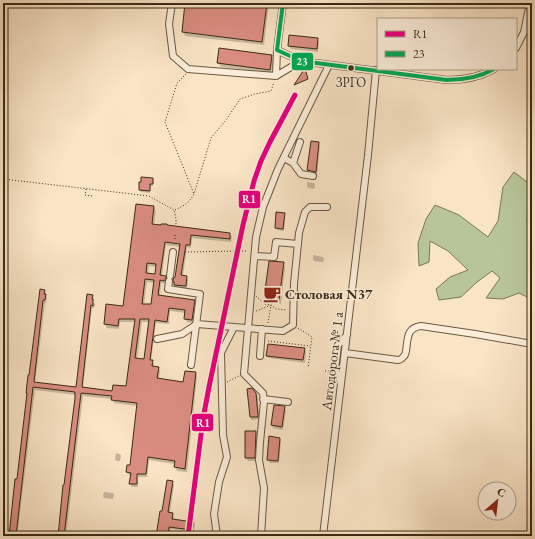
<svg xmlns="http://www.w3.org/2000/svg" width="535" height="539" font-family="'EB Garamond',serif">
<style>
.green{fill:#b8c599;stroke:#797857}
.shadow{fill:#0003;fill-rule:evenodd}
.building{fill:#db8d81;stroke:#3a2b15;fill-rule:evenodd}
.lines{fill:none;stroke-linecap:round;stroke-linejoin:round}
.minor-casing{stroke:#6a5941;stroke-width:8}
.path{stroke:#3a2b15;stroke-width:1;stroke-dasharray:1 2;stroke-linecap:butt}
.minor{stroke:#fbedd9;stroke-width:6}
.bus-1-casing{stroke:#fbedd9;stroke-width:7}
.bus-1{stroke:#00a651;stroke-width:4}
.rail-1-casing{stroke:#fbedd9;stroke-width:8}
.rail-1{stroke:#e5007d;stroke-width:5}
.bus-dot{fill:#3a2b15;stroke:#fbedd9;stroke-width:1.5}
.labels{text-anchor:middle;stroke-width:3;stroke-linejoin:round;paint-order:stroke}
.bus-label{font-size:13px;fill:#3a2b15;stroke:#fbedd9}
.poi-label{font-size:14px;font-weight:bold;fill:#3a2b15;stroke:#fbedd9;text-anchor:start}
.street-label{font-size:14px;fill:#3a2b15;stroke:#fbedd9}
.line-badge{stroke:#fbedd9;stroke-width:1.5}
.badge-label{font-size:11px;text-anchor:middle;font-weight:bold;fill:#fff}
</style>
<rect width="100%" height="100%" fill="#f9e4c5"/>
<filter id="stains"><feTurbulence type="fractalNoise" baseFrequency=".005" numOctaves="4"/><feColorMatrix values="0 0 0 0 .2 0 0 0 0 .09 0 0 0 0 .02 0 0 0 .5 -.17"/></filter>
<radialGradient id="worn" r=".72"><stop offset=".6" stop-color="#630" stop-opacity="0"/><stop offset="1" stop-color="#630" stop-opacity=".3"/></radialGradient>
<!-- green -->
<path class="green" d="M514,172L527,182L532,181V207L530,208L527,220L529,238L532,240V321L531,299L519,293L503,299L486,298L500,278L492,271L477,282L461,297L439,300L436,289L450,277L468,270L448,251L430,241L429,262L419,266L418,243L426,219L435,205L459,215L488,237L498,221L503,187Z"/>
<!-- shadow -->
<path class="shadow" d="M186,3H269L264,45L185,36L183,31Z
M317,39L319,42L318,52L291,49L289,46Z
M271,56L274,60L272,73L221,67L218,63Z
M319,143L320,146L317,175L310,173L308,170Z
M153,179L154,180L153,186H151L150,193L141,192L140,190V183Z
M307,182L314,183L315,185L314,189L308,188L307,186Z
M154,207L156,211L154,225L230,234L232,237L231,242L192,238L191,248L187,247L183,276L186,277L188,280L187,289L177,288L175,285L181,247L166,245L162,276H165L167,280L166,284L161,283L160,296L194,300L196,304L194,323L187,322L185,319L186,313L170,311L169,324L156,323L151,361L154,364V367L158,368L160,371L159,380L184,383L196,373L197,376L187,472L177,471L175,467V464L149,460L147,477H138V487H132L130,484L131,476L129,475L127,472L131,466L138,406L114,403L112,399L83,396L66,536H59L76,395L35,390L17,536H10L44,290L46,294V296L47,298L46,303H45L35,383L76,388L92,296L94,299L93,302L95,304L94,308H92L83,388L113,392L127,387L136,322H120L119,329L107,328L105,324L107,305L124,307ZM149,266L157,267L156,275H148ZM147,282L155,283L152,306L144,305ZM142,322H150L145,360L137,359Z
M284,214L285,216L284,231L277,230L276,228Z
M313,255L323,257L324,258L323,262L314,261L313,259Z
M283,263L285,267L281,304L268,302L266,298Z
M304,349L306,352L305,363L269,358L267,355Z
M256,393L258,397L259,419L252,420L250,417Z
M275,406L284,407L286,410L283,430L273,428L272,425Z
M255,432L257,435L256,461H248L246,458Z
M279,438L281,441L279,463H270L268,460Z
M116,453L120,454L121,456L120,461H116L115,459Z
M172,482L174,485L170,513L172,514L174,517V520L193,522L195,525L194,532L171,529L170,536H157Z
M104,492L113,493L114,495L113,499L104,498L103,496Z"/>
<!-- building -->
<path class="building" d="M185,3H267L262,42L182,32Z
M289,35L318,38L317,49L288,46Z
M219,48L272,55L270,70L217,63Z
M305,68L308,79L294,85Z
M311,141L319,142L316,172L307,170Z
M141,177L153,178V184H150V191L139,190V182H141Z
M136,204L154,206L152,224L161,225V224H167V225L230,233V239L191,235L190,245H186L181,275L187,276L186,286L174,285V282H173V279L175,277L180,244L165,242L160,275L166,276V278L164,281L160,280L158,295L195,300L192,320L184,319L185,310L169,308L167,322L155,320L150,360H153L152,366L159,367L157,378L183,382L185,371L196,372L185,469L174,467L175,461L148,457L146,474H137V484H129L131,473L126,472L127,465H130L137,403L111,400L112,396L81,393L64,536H58L63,485H64L75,398V392L33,387L16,536H9L15,479H17L27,393H26L28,375H29L40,289L45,290L44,294H46L45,300H43L34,382L76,387L87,294L93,295L92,299H93V306L91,305L82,387L112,391L113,385L126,386L135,319H119L118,326L104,324L106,304L123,306ZM147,263L156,264L155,274L146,273ZM145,279L154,280L151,304H142ZM140,319H149L144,359L135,358Z
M276,212L285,213L283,229L275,228Z
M269,261L284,262L279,300L264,298Z
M268,344L305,348L303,360L266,356Z
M252,388L256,393L258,415V417H250L247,389Z
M274,405L285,406L282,427L271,425Z
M245,431H256L255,458H245Z
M269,436L280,438L278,461L267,460Z
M167,480L173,481L168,512L173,513L172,519L194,522L192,530L169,527L168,536H156L160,511H162Z"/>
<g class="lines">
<!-- minor casing -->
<g class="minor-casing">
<path id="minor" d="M172,3L169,24L173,56L188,69L276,76L301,61
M283,3L277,50L301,61L447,80C464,80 480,77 494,69
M516,48L524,32L530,3
M276,76L277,50
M284,158L293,163L301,174L313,176
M293,163L300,142
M255,256L274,257L276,242L298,244
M170,276L173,252
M169,281L168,289L200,294L191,365
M157,339L182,334L197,324L283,331L293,325L294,284L299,233L305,212L310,207H327
M345,353L398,360C399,360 402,359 403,357C406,355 405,354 406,351C408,339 406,328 421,326L475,334L532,344
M260,356L262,329
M341,383L335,370L338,345L347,335
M263,399L288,402
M217,536L214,514L219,482L227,457L223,435L221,353L234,327
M261,536L264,488L259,460L260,442L264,402L263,393L244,374L256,237L263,207L278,169L329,65
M323,536L368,155L376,70"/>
</g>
<!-- path -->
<path class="path" d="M186,74L177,83L165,122L194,194
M3,179L149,196L174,210L176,219V226
M86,189L85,195L92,196
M175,210C185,205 189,203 194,194L211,138L226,120L240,99L255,94L271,91L274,82
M175,239V233
M185,252L238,251H248
M256,296L265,304L270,305
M256,311L271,305L272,299
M268,323L271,305L276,309L287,310
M298,328L312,337L308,368
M268,341L310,346
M325,371H329C329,376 331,380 335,383
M227,382L239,376"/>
<!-- minor -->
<use href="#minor" class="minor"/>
<!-- bus-1 casing -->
<g class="bus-1-casing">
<path id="bus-1" d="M283,3L277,50L301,61L447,80C464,80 480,77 494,69"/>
</g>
<!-- bus-1 -->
<use href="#bus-1" class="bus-1"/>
<!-- rail-1 casing -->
<g class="rail-1-casing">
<path id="rail-1" d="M188,536L203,419L209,387L243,225L254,181L261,161L270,142L295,95"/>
</g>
<!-- rail-1 -->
<use href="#rail-1" class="rail-1"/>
</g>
<!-- icons -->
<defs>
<g id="cafe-bare" transform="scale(1.38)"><path d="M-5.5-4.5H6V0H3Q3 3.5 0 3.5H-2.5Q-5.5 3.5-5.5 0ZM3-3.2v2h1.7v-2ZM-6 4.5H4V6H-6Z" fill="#8f2418" stroke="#fbedd9" stroke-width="2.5" paint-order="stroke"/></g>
</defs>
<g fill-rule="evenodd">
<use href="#cafe-bare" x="272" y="294"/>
</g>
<!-- markers -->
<circle class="bus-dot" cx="351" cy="68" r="3.5"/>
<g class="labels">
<!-- bus labels -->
<g class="bus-label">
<text x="351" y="87">ЗРГО</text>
</g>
<!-- poi labels -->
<g class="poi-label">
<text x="285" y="299">Столовая N37</text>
</g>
<!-- street labels -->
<g class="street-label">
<text transform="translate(332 361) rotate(-83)" y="5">Автодорога № 1 а</text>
</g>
</g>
<g class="line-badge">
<rect x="291" y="52" width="23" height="19" rx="4" fill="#00a651"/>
<rect x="238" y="190" width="23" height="19" rx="4" fill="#e5007d"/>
<rect x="191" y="413" width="23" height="19" rx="4" fill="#e5007d"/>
</g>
<g class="badge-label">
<text x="302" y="65">23</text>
<text x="249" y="203">R1</text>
<text x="203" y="427">R1</text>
</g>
<!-- margin -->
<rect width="535" height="539" fill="none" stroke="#f9e4c5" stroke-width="16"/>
<rect x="4" y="4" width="527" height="531" fill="none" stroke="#3a2b15" stroke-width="2"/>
<rect x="8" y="8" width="519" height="523" fill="none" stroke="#3a2b15"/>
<!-- legend -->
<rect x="377" y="18" width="140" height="52" fill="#fbedd9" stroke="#ae9f8b"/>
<rect x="385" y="31" width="20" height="6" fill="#e5007d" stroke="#ae9f8b"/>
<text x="413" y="38" font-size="12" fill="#3a2b15">R1</text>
<rect x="385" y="51" width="20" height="6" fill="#00a651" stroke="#ae9f8b"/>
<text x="413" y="58" font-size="12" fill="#3a2b15">23</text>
<!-- north arrow -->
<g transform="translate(497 501) rotate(28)"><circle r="19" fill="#fbedd9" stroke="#ae9f8b"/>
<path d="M0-3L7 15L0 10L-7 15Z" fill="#8f2418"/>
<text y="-6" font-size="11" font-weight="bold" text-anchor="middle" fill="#3a2b15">С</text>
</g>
<rect width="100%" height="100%" filter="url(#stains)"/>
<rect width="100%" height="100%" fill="url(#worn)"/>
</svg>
